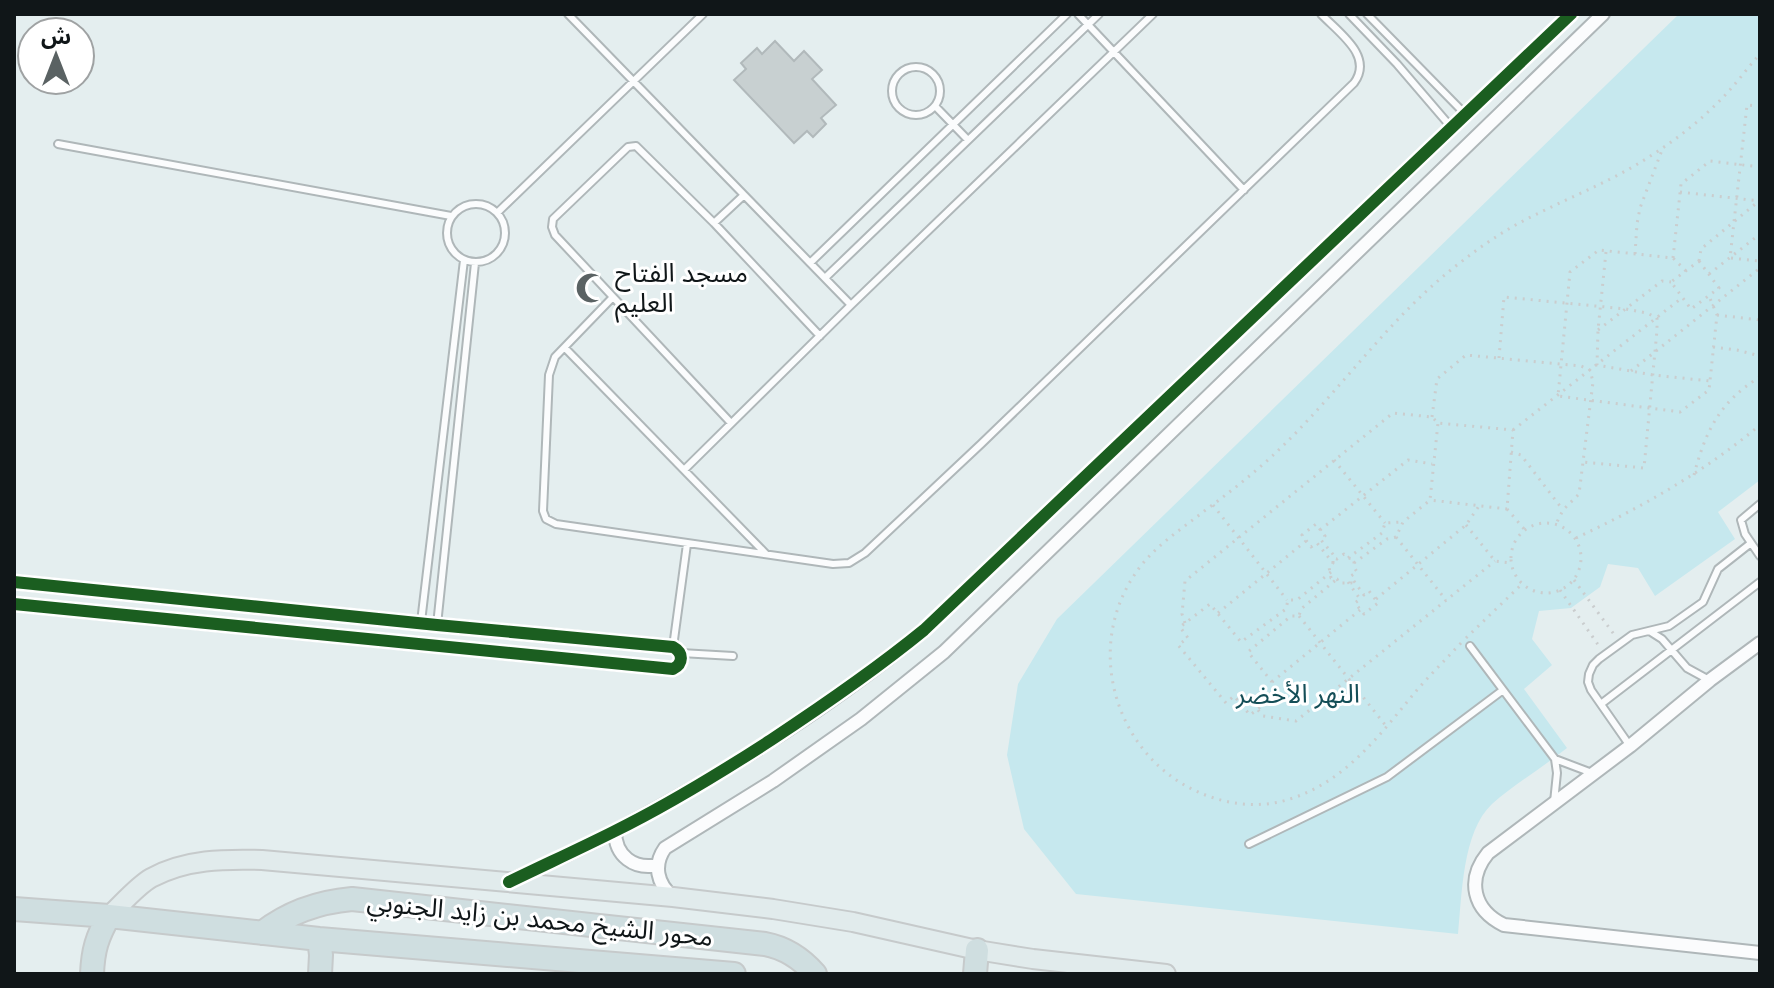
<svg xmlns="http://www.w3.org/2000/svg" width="1774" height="988" font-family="Quicksand,'Noto Sans Arabic',sans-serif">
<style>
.green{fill:#c6e8ee}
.building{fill:#c8d0d1;stroke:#b1b9bb;stroke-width:2}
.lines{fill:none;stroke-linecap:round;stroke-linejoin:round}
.lane-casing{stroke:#afb7b9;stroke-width:10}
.street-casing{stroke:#afb7b9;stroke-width:16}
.primary-casing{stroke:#c6cacb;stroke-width:22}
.highway-casing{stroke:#c6cacb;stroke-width:26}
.path{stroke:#cacdce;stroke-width:3;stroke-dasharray:2 6;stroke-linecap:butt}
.lane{stroke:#fbfcfd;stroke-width:6}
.street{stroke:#fbfcfd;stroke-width:12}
.primary{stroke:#e1ebec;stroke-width:18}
.highway{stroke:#cfdee0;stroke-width:22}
.cycleway-casing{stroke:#fff;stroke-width:17}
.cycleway{stroke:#1b5e20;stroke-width:12}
.labels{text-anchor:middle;stroke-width:6;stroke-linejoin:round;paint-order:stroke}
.poi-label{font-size:26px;fill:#101618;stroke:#fff;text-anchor:start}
.park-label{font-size:26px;fill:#144e57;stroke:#fff}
.street-label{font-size:26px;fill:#101618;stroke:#fff}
</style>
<rect width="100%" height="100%" fill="#e4eeef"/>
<!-- green -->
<path class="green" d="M1679,14H1760V480L1718,512L1735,539L1655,596L1638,568L1608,564L1600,587L1571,608L1539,611L1532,639L1552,665L1524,689L1567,748C1543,767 1515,784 1492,804C1462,832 1462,896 1458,934L1076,894L1024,829L1007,755L1018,684L1057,619Z"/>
<!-- building -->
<path class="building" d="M775,41L794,61L804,51L822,70L812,79L836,105L821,118L826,124L813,137L807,131L794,143L734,80L746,69L741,63L757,48L762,54Z"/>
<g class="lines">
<!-- lane casing -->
<g class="lane-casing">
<path id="lane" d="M568,14L851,305
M1078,14L1244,190
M1349,14L1397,64L1451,127
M1367,14L1465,114
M892 91a24 24 0 1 1 48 0a24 24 0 1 1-48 0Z
M935,106L968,140
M58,144L451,216
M447 233a29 29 0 1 1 58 0a29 29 0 1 1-58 0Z
M498,212L703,14
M714,223L744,195
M810,263L1067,14
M825,278L1099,14
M613,297L555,357L549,375L543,511L546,519L556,524L833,564L849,563L865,553L981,444L1354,83C1374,56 1339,33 1321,14
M565,348L766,554
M731,423L555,235L552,227L553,219L628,147L636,146L714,223L820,336
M684,470L851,305L1153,14
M1760,504L1741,520L1745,534L1760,556
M421,622L464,260
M437,625L475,263
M1651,632L1662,639L1687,668L1709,680
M1470,646L1555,759L1557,773L1554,802
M673,647L687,544
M681,653L733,656
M1601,704L1760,582
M1630,746L1591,690L1588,682L1589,674L1593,665L1599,659L1632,635L1669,626L1703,602L1718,569L1751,543
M1555,759L1592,773
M1249,844L1387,777L1503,690"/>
</g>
<!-- street casing -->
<g class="street-casing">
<path id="street" d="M14,582L437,625L673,647C684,653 683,664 673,669L14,604
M1760,643L1710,680L1630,746L1488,853C1466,880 1473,910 1504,925L1760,953
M615,831C615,856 634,870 658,865
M512,880C547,864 583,848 617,830C725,773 830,707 924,630L1571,14
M673,897C657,884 653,865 665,848L773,781L861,719L944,652L1603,14"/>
</g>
<!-- primary casing -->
<g class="primary-casing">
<path id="primary" d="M109,916C121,905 137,886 151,878C186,859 224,859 262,860L673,897L773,909L853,922L977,950L1033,959L1166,974"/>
</g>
<!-- highway casing -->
<g class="highway-casing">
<path id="highway" d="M14,909L109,916L319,939L734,974
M262,933C289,912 318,902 352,899L765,944C786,948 801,958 815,974
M319,939L321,955L320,974
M92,974C93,950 97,937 109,916
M975,974L977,950"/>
</g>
<!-- path -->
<path class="path" d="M1760,106L1747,105L1730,258L1760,261
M1680,192L1760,201
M1606,252L1598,330L1597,365L1653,375L1710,381
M1635,254L1637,224L1640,208L1662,150
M1673,258L1681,184L1710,161L1760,167
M1699,261L1719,288L1691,309L1671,282Z
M1699,261L1701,249L1759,201
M1686,271L1673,258L1599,250L1570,272L1558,396L1680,412L1709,390L1717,315L1709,296
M1709,274L1760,234
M1717,315L1760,320
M1598,330L1662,281L1671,282
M1713,347L1737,350L1760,356
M1499,358L1504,297L1626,309L1647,313L1657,318V330L1644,468L1583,462
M1631,371L1760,268
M1432,417L1437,379L1466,355L1581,366L1590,370L1593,382L1579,494L1563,510L1556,524
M1513,430L1683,297
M1511,452L1521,455L1563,510
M1334,460L1385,523
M1694,475C1705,432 1720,401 1760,377
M1213,505L1287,600
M1507,509L1525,530
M1511 558a35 35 0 1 1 70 0a35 35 0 1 1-70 0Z
M1466,525L1495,561L1511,563
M1320,530L1408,460L1432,464
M1396,537L1446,600
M1576,538C1642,507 1704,472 1760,425
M1348,558L1382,533L1385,523L1403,522
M1333,563V558L1337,559L1344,554L1348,558L1354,559V567L1357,572L1351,576V583H1339L1337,579L1331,578L1329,567L1333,563L1317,543L1311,547L1302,535L1316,524L1325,536L1321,540L1337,559
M1354,563L1387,539L1396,537L1403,522L1429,501
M1331,572L1297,600H1288L1286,609L1241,642L1210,604L1180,627L1188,638L1178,645L1226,703L1234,696L1250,715L1280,692L1248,652L1291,616H1299L1301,609L1337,579
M1574,580L1616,637
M1348,582L1360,599L1355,603L1364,614L1378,603L1369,591L1364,595L1351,577
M1560,590L1599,646
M1376,599L1466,525L1479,506
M1218,613L1306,541
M1299,616L1386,726
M1185,623L1182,614L1185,581L1393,413L1432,417L1438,423L1513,430L1507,509L1430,500L1438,423
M1466,638L1522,584
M1461,643C1446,659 1431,674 1417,690C1381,733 1347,781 1290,799C1266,807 1238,806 1214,798C1121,769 1080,655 1135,574C1152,548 1179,531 1203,512C1226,495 1248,478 1269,459C1337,397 1387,318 1461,262C1485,243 1511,226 1539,213C1577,194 1616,179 1652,155C1680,137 1706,116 1728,92C1739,80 1749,66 1760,54
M1272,682L1360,610
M1258,710L1263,716L1296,721L1495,561"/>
<!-- lane -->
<use href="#lane" class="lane"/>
<!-- street -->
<use href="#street" class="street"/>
<!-- primary -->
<use href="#primary" class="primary"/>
<!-- highway -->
<use href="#highway" class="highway"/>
<!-- cycleway casing -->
<g class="cycleway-casing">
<path id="cycleway" d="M14,582L437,625L673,647C684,653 683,664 673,669L14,604
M509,882C544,865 579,849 613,832C668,805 720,773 771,740C824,705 875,670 924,630L1571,14"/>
</g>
<!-- cycleway -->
<use href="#cycleway" class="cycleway"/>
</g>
<!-- icons -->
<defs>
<g id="mosque-bare" transform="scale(2.4)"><path d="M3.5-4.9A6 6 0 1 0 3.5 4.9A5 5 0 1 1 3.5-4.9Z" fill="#5a6263" stroke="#fff" stroke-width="2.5" paint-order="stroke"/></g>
</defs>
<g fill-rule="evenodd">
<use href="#mosque-bare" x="591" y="288"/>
</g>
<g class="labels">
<!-- poi labels -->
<g class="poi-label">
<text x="615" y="282">مسجد الفتاح<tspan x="615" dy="30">العليم</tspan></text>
</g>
<!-- park labels -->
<g class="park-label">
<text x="1298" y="703">النهر الأخضر</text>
</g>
<!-- street labels -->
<g class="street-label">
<text transform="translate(540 919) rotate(6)" y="9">محور الشيخ محمد بن زايد الجنوبي</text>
</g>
</g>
<!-- border -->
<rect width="1774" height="988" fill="none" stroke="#101618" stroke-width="32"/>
<!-- north arrow -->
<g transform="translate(56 56)"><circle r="38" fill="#ffffff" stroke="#9fa2a3" stroke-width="2"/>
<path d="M0-6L14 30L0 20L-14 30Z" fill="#5a6263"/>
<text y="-12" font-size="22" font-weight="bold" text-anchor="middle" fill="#101618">ش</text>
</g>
</svg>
